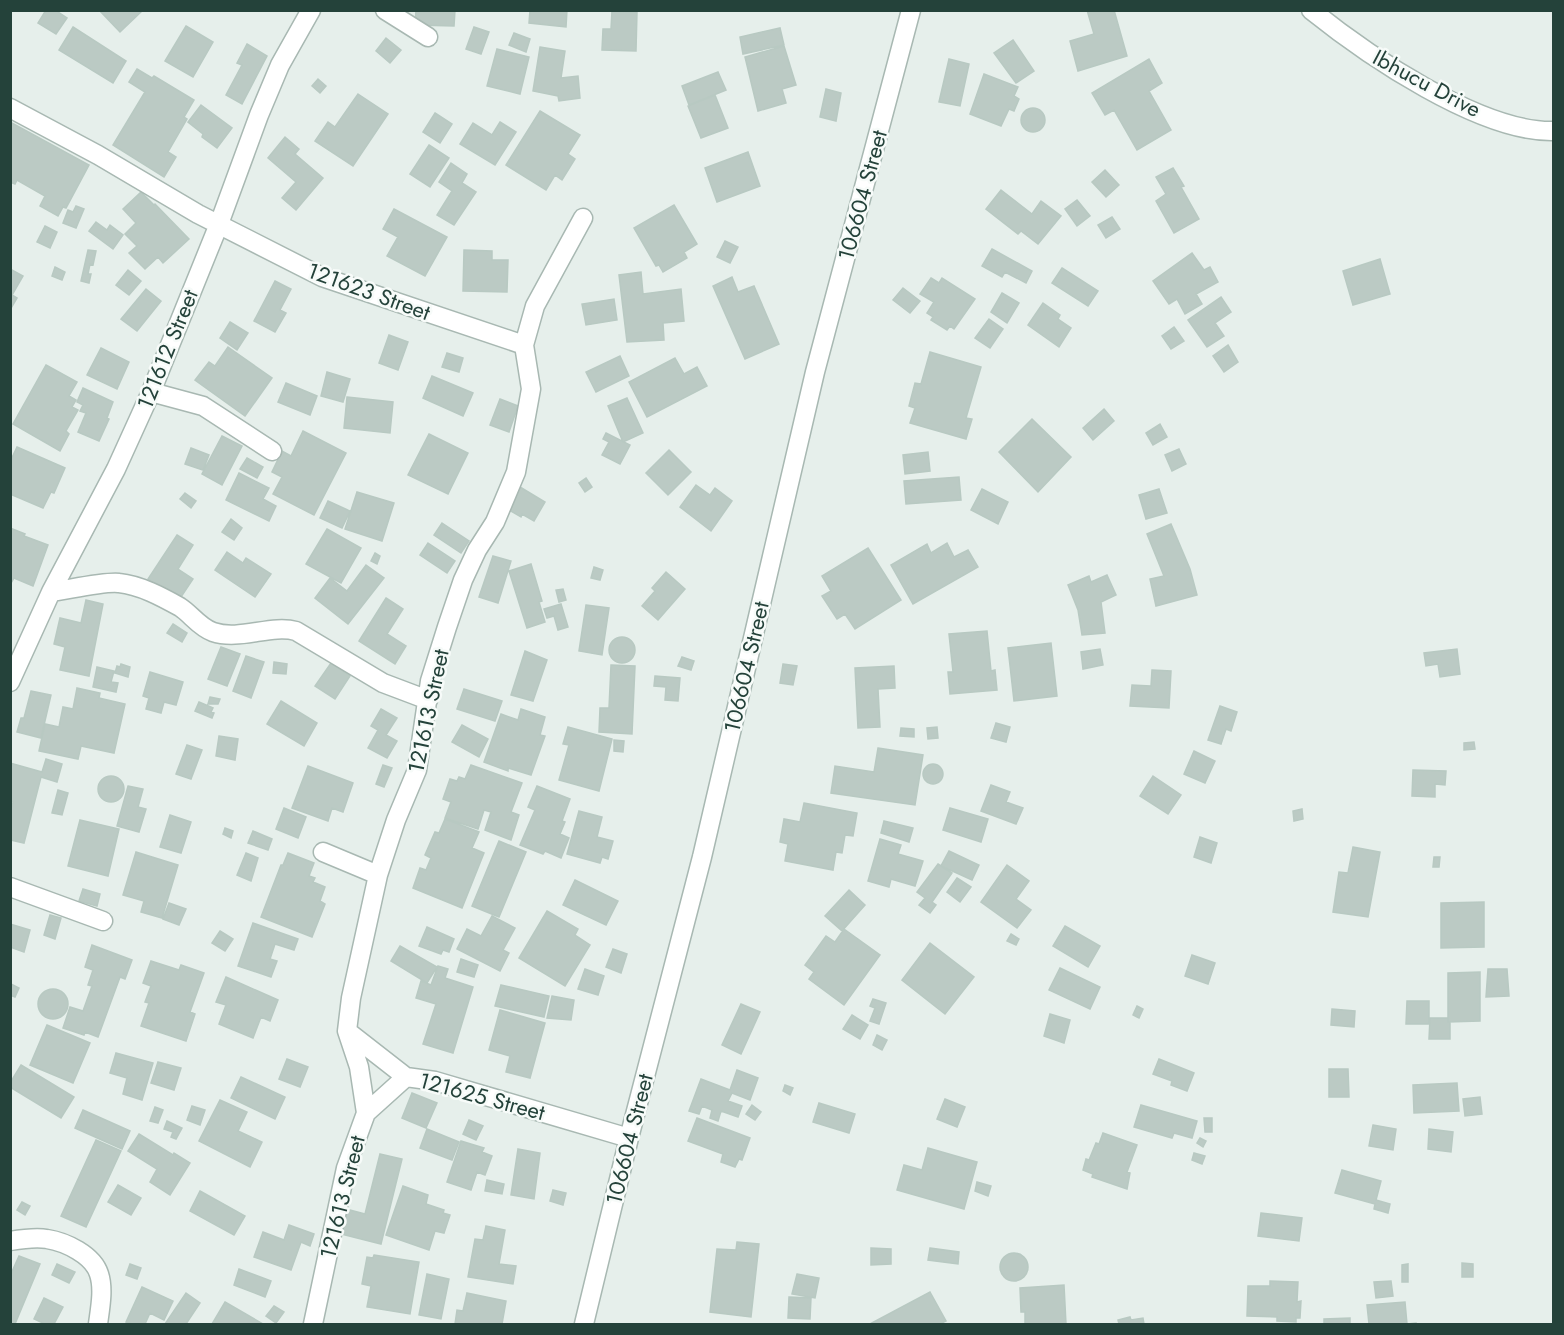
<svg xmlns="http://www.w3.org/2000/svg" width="1564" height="1335" font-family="Jost,sans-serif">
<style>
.building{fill:#bbcac4;stroke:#b8c9c2;stroke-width:1.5}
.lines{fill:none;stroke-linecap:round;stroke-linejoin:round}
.minor-casing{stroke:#a8b8b2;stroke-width:21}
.minor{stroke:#fff;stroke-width:18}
.labels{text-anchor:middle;stroke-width:5;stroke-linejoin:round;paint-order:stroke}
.street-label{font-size:22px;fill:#24423a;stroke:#f7fbf9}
</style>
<rect width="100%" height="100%" fill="#e6efeb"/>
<!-- building -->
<path class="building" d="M46,10H55L67,18L56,34L38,23Z
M99,10H143L120,32Z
M416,10H455L454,26L415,25Z
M530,10H567L566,27L529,23Z
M1087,10H1114L1127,56L1078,71L1070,41L1094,34Z
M612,11L637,12L636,51L602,50L603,29H611Z
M186,26L213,42L193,77L165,61Z
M73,27L126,61L113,83L59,50Z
M474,27L489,32L481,54L466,49Z
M780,28L784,45L743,54L740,37Z
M514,33L530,39L526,52L509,45Z
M386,38L401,50L390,63L376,51Z
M1013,40L1034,71L1016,83L994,53Z
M247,44L267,56L242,104L226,95L242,65L237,63Z
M784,46L796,85L782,89L786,103L758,111L745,57Z
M540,47L565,51L561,78L578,76L580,98L559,101L558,96L533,91Z
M497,49L529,57L520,94L487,86Z
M949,59L969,64L960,106L939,102Z
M1149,59L1162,83L1149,91L1171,130L1137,150L1114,110L1105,115L1092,93Z
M137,69L152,78L154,76L194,100L184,117L187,119L168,152L176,157L164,177L113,145L145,92L129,82Z
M718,72L726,90L689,105L682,86Z
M984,74L1018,87L1014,96L1019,99L1014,111L1009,109L1001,126L970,114Z
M318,79L326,86L320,93L312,86Z
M826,89L841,93L836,121L820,117Z
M358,94L388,114L353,166L315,141L328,122L335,127Z
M715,95L728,128L701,138L688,106Z
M201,105L232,128L217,148L202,137L203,134L188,122Z
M1021 120a12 12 0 1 1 24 0a12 12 0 1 1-24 0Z
M540,111L580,135L568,154L575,159L562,180L555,175L546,190L506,165Z
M435,113L452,124L440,143L423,132Z
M10,122L89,165L66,208L63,207L58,216L40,206L45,196L17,180L15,184L10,182Z
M500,122L516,132L495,165L460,144L473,123L492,135Z
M285,137L299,149L295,154L323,178L296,210L282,198L296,182L268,158Z
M429,145L449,158L430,187L410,174Z
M748,152L760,186L717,202L705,168Z
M451,163L467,174L462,183L476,192L454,225L437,215L452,191L439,182Z
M1173,168L1184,186L1181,187L1199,219L1174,233L1156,201L1166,194L1156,177Z
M1105,170L1119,185L1106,197L1092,182Z
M1001,190L1032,214L1041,201L1061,216L1038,244L1021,231L1018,234L986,209Z
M141,192L154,205L155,204L189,239L163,263L158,257L145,269L129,253L137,246L125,234L136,223L123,209Z
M1077,200L1090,216L1077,226L1065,209Z
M674,205L697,244L684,252L687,258L663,272L659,265L656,266L634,228Z
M76,206L84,209L76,228L63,223L68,210L73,212Z
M394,209L447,237L425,276L387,256L398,237L383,229Z
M1112,217L1120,229L1106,238L1098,225Z
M96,222L107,230L110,225L123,235L113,249L89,231Z
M45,226L57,232L50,248L37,242Z
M725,241L738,247L730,263L717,257Z
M992,249L1032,271L1026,283L1005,272L1002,277L982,266Z
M88,250L96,251L93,265L90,264L88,274H91L89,283L81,281Z
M464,250L492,251V260H508L507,292L463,291Z
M1192,253L1204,270L1210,267L1218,282L1196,294L1202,304L1185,314L1177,299L1169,304L1153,281Z
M1380,259L1390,294L1353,305L1343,271Z
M55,267L65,272L62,280L52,276Z
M1062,268L1098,291L1088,306L1052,283Z
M10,269L23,276L12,295L17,298L10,310Z
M128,270L141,281L129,295L116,285Z
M641,272L643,294L681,289L684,321L663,323L664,340L627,342L619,275Z
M732,277L738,292L754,286L779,344L745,359L713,286Z
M931,278L939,283L942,278L975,299L954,329L950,326L947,330L931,320L933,317L927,313L934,302L920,294Z
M275,281L291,289L280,310L286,313L275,332L254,321Z
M903,288L920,301L910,313L893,300Z
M146,289L161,301L137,331L121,319Z
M1002,293L1019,303L1007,323L991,312Z
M1221,297L1231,312L1215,323L1224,336L1207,347L1188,320Z
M614,299L617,320L586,325L582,304Z
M1043,303L1060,315L1058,319L1071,328L1059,347L1028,325Z
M989,319L1003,329L990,348L975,338Z
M230,322L248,333L237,350L220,338Z
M1174,327L1184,341L1171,349L1162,336Z
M389,335L408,342L398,370L379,363Z
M1228,345L1238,362L1224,372L1213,356Z
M228,347L272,378L245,416L195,380L209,362L215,366Z
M101,348L129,362L117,389L87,375Z
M930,352L981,367L966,418L972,419L966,439L910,423L915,408L909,406L915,383L921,384Z
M447,353L463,358L459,372L442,367Z
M620,356L629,376L596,392L586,372Z
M675,358L684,374L697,367L707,386L647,417L629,382Z
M46,365L77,382L69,396L76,400L72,407L78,410L66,431L69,434L60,451L13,424Z
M327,372L350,379L343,402L321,396Z
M432,376L473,393L463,416L423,398Z
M286,383L317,396L310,415L278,402Z
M83,388L113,402L107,418L109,419L99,441L78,432L86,413L80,411L83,405L77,402Z
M347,397L393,402L390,433L344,428Z
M627,398L643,433L623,442L608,406Z
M500,399L518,406L509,432L490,425Z
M1104,409L1114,421L1093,440L1083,428Z
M1032,419L1071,457L1038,492L999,452Z
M1160,424L1167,437L1153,445L1146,433Z
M303,431L346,453L314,515L273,494L282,477L272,472L282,451L291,456Z
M606,433L630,445L620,464L602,455L609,442L603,439Z
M429,434L468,453L448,494L408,475Z
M222,436L242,446L222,485L202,474Z
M17,447L65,468L54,493L51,492L43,508L10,494V462Z
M191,448L209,455L203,470L185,464Z
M1179,449L1186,464L1172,471L1165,455Z
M669,450L691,472L668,495L646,473Z
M928,452L930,471L905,474L903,455Z
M247,458L263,467L257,478L240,469Z
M239,473L269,488L263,499L276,506L269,521L226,500Z
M959,477L961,500L906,504L904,481Z
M586,478L592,487L585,492L579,483Z
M515,484L545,502L534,521L522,514L521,517L502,506Z
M696,485L710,495L715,488L732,501L711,531L680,507Z
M982,489L1008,502L998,524L971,510Z
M1159,489L1167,513L1146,519L1139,495Z
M357,492L394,503L382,541L345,529Z
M185,493L196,501L191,508L180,499Z
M328,501L350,511L342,528L320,518Z
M231,519L242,528L234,540L222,532Z
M442,523L469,541L461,553L434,535Z
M1171,524L1190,569L1197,595L1156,606L1150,579L1164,576L1147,534Z
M10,528L25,534L24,536L48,545L33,586L14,578L10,585Z
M327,529L361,548L341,583L306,564Z
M177,535L193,545L178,569L193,579L179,600L148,579Z
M428,543L455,561L447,573L420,555Z
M947,543L954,557L968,550L978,567L913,604L891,565L927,544L931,553Z
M868,548L901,600L855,629L845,614L837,619L822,596L831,591L822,576Z
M227,552L243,563L246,558L271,574L255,597L215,570Z
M375,553L380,556L377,564L371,561Z
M493,556L511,561L498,603L479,597Z
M531,564L542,601L539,602L545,622L527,628L509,571Z
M366,565L384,578L348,624L315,598L330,578L347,591Z
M594,567L603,570L600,580L591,578Z
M666,572L685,589L658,620L642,606L655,591L652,588Z
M1107,575L1116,595L1101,602L1105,633L1082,635L1078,610L1068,585L1089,576L1091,582Z
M563,589L566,600L559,602L556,590Z
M386,598L403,609L387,634L406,646L395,664L359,641Z
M86,600L103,604L89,676L60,670L65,647L54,644L60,618L81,623Z
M561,604L568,627L558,630L554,616L547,618L544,609Z
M586,605L609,608L602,655L579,651Z
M173,624L187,633L182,642L167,633Z
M987,631L991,671L995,670L997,690L950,694L948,672H953L949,634Z
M609 650a13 13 0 1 1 26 0a13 13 0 1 1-26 0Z
M1051,643L1057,696L1014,701L1008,648Z
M221,647L240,654L227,686L208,679Z
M1100,649L1103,665L1083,669L1081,652Z
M1457,649L1460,674L1440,677L1438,664L1426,666L1424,653Z
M525,651L547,660L533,701L511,695Z
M246,656L264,662L251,698L233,691Z
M682,657L694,661L691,670L678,666Z
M274,662L287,664L286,674L273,673Z
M331,663L350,676L335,699L315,686Z
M121,664L130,667L128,677L115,673L117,666L120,667Z
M783,664L797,666L793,685L780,683Z
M611,665L635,666L632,734L599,732L600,708H609Z
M894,666L895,688L878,689L880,727L858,728L855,668Z
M97,667L114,671L111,682L118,683L116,692L93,687Z
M1152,670L1171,671L1169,708L1130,706L1132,685L1151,686Z
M150,672L183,682L176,705L164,702L161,713L146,709L149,698L143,696Z
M655,676L680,678L678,701L665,700L666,687L654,686Z
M77,688L100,693L99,698L125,704L114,753L81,746L78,759L39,751L45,724L59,727L63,707L73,709Z
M464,689L502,701L495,721L457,709Z
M31,691L51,695L41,738L17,732L21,718H24Z
M210,697L220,699L218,704H208Z
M281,701L317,723L304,746L267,724Z
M199,702L213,708L211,712L214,713L212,718L195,711Z
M1220,706L1237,712L1231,731L1226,729L1221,744L1208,740Z
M381,709L397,718L386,735L397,741L387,758L368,748L378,730L371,726Z
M521,709L545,717L540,735L545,736L531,775L508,768V771L484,762L501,714L518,720Z
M996,723L1010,727L1006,742L991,738Z
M462,725L488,739L479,757L452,742Z
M568,727L612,739L599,791L559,780L569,745L563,744Z
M937,727L938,738L928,739L927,728Z
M901,728L914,729V737L900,736Z
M219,736L238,739L235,760L216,756Z
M614,740L624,741L623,752L614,751Z
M1474,742L1475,749L1464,750V743Z
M187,745L202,750L191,779L176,774Z
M878,748L923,755L915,805L831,793L835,766L874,772Z
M1194,751L1215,761L1205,783L1184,774Z
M46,759L62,764L57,782L41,777L24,843L10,840V813L13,802L10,801V763L42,772Z
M923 774a10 10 0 1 1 20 0a10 10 0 1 1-20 0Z
M383,765L392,768L384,787L376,784Z
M471,765L522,783L511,812L519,815L511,840L485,830L491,812L484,810L478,829L445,818L451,802L443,799L450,779L457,781L459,777L465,779Z
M308,766L353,783L343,812L332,808L328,821L292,808Z
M1413,770L1446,771L1445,785L1435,784V797L1412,796Z
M98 789a13 13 0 1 1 26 0a13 13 0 1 1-26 0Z
M1153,776L1181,795L1168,814L1140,796Z
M991,785L1010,792L1006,802L1023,808L1016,824L981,811Z
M128,786L143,789L138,807L146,809L139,832L117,826Z
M537,786L570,799L562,821L565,822L560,834L569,838L561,858L545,851L543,854L520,845L535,810L528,807Z
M58,790L68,793L62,815L52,813Z
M804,803L857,813L853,836L845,835L842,853L836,852L833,870L785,861L788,844L780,842L784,819L800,822Z
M284,808L306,817L298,838L276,829Z
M950,808L988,819L981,842L943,830Z
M1302,809L1303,819L1294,821L1293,811Z
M579,811L602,817L597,837L613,841L608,859L602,857L600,863L567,854Z
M170,815L191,822L181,853L160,847Z
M445,819L479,832L472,848L484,853L462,908L413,888L420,868L426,870L431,858L425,855L435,832L439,833Z
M80,820L119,829L108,876L68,866Z
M884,821L913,828L909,842L881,833Z
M225,828L233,831L231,838L223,834Z
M253,831L272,839L268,850L248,843Z
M1200,837L1217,843L1211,863L1194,857Z
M880,839L901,845L898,854L923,861L915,886L891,879L889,887L868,881Z
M499,841L526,852L499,917L472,906Z
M1353,847L1380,852L1368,917L1333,912L1339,872L1348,873Z
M949,851L979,865L972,880L941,866Z
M136,852L178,865L162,918L141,912L144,901L123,895Z
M246,853L258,858L251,881L237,875Z
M288,853L314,863L309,876L315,878L313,882L325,887L320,901L325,904L312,937L261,917L281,865H283Z
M1434,857H1440L1439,867H1433Z
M938,864L952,873L932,902L936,905L930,913L919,905L925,898L917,892Z
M1007,865L1029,881L1016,899L1031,910L1017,928L981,902Z
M957,878L971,887L960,902L947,892Z
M575,880L618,901L606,925L563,905Z
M83,889L100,894L97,906L79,901Z
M849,890L865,905L842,931L825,916Z
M1484,902V947L1441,948V903Z
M169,903L186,909L179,925L163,919Z
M547,911L578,929L575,935L590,945L565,986L519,958Z
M50,915L61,918L55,939L44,935Z
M492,916L515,928L503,950L509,953L500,971L457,949L467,929L481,936Z
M253,923L298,939L294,950L275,944L270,959L277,961L271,977L238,966Z
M10,924L30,930L24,952L10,947Z
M1065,926L1100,946L1088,967L1053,946Z
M427,927L454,939L449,952L443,950L441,954L419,946Z
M844,929L880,955L844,1005L809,979L814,972L805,965L826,936L835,942Z
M220,931L233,939L225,951L212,943Z
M1011,934L1019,939L1016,945L1007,941Z
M930,943L974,977L945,1014L902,980Z
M92,945L132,960L125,979L120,977L98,1037L85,1032L84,1035L63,1028L70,1007L83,1011L92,986L88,985L93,970L85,967Z
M400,946L437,967L427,983L391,961Z
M613,949L627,954L621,973L606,967Z
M1192,955L1215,963L1208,984L1185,976Z
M461,959L478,965L474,977L457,972Z
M151,961L179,970L181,965L204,973L190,1012L195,1014L186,1041L141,1026L149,1003L145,1002L151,986L143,983Z
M438,966L448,969L445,978L473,987L453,1053L423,1044L436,1004L416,998L421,981L431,985Z
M1060,968L1100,987L1090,1009L1049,990Z
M585,969L604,976L598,995L578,989Z
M1488,969H1507L1509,996L1486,997Z
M1480,972V1021L1448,1022V973Z
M226,977L278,1000L270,1021L261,1017L253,1038L219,1024L226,1005L216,1002Z
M11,984L19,988L15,997L10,995Z
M501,985L549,996L544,1017L495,1006Z
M38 1004a15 15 0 1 1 30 0a15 15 0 1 1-30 0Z
M552,996L574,1000L571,1020L547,1018Z
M873,999L886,1003L879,1024L870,1021L875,1008L870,1006Z
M1407,1001H1429V1024H1406Z
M741,1004L760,1012L741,1054L722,1045Z
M1137,1006L1143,1009L1139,1018L1133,1015Z
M1332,1009L1355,1011L1354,1027L1331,1025Z
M500,1010L545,1023L530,1078L506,1072L510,1056L489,1050Z
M1050,1014L1070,1020L1064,1043L1044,1036Z
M852,1015L868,1025L860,1039L843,1029Z
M1430,1018H1448V1022H1450V1039H1429Z
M47,1025L90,1043L73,1083L30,1065Z
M877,1035L887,1040L882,1050L873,1045Z
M116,1053L153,1063L142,1100L123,1094L127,1078L110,1073Z
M287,1059L308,1067L300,1087L279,1079Z
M1159,1059L1194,1073L1187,1091L1171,1085L1172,1081L1153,1074Z
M158,1062L181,1068L174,1090L151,1083Z
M21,1065L74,1097L61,1118L10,1087V1083Z
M1329,1069H1348L1349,1097H1329Z
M737,1070L758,1078L750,1100L732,1093L728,1101L742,1106L738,1117L721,1111L718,1121L710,1118L712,1110L702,1106L699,1114L689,1111L701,1079L730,1090Z
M241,1077L285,1097L275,1119L231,1098Z
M1457,1083L1459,1111L1414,1113L1413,1085Z
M785,1085L793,1088L790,1095L783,1091Z
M412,1093L437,1103L426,1128L402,1118Z
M1480,1097L1482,1114L1465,1116L1463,1099Z
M945,1099L965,1107L957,1127L937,1119Z
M220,1100L247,1112L238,1131L262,1142L250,1167L199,1141Z
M819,1103L855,1114L849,1133L813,1122Z
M752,1105L761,1112L755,1120L746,1114Z
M1141,1105L1197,1121L1192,1138L1174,1133L1172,1138L1134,1127Z
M192,1106L205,1110L200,1125L187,1120Z
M155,1107L163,1110L158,1123L150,1121Z
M83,1110L130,1131L122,1149L75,1128Z
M697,1118L750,1138L742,1160L739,1159L735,1167L721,1162L723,1154L688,1141Z
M1204,1118H1212V1132H1205Z
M469,1120L483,1126L476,1140L463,1134Z
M167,1121L182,1128L176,1139L171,1137L173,1132L164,1129Z
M1373,1125L1396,1129L1393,1150L1369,1146Z
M427,1129L459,1142L452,1160L420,1148Z
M1429,1129L1453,1132L1451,1152L1428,1149Z
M1103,1133L1137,1145L1127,1172L1130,1173L1127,1189L1092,1177L1093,1174L1083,1170L1086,1159L1089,1160L1096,1143L1099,1144Z
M139,1134L173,1155L174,1153L190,1163L170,1195L150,1182L157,1169L128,1151Z
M1200,1138L1206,1141L1203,1147L1197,1143Z
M96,1140L121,1151L86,1227L61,1216Z
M461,1141L484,1148L482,1152L492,1156L485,1175L477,1172L471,1190L447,1182Z
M928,1148L977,1162L964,1209L897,1190L904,1165L922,1170Z
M518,1149L540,1153L534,1199L511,1195Z
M1194,1153L1205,1156L1202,1164L1192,1160Z
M380,1154L402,1159L381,1244L341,1234L346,1209L365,1214Z
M1342,1170L1381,1181L1376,1200L1390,1204L1388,1213L1374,1209L1375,1204L1335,1193Z
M487,1180L504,1184L502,1194L485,1191Z
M977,1182L991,1186L988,1196L975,1191Z
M118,1185L141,1198L131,1215L108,1202Z
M403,1186L428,1195L426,1204L444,1210L443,1213L450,1215L444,1233L435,1231L429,1250L386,1235Z
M553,1190L566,1193L563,1205L550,1201Z
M200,1191L245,1216L234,1235L190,1211Z
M22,1202L30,1206L25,1215L17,1210Z
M1261,1213L1302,1218L1299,1241L1258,1236Z
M289,1225L314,1234L310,1246L301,1242L291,1270L254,1257L263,1232L284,1240Z
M486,1226L505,1230L499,1264L516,1266L513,1284L468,1277L475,1239L483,1240Z
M737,1242L759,1244L751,1317L710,1312L717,1249L736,1250Z
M871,1248L891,1249V1264L871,1265Z
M930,1248L959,1252L958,1264L928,1260Z
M1000 1267a14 14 0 1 1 28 0a14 14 0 1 1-28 0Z
M374,1255L419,1262L410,1314L367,1307L371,1286L362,1284L367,1257L373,1258Z
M19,1256L40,1264L15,1324H10V1276Z
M1462,1263L1473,1264V1277H1462Z
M57,1264L75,1272L69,1283L52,1275Z
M130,1264L141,1268L137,1279L126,1275Z
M1408,1264V1282H1402V1265Z
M239,1269L271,1281L265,1297L234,1285Z
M427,1274L449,1279L441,1319L419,1315Z
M797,1274L819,1278L815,1298L792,1294Z
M1270,1281L1298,1282L1297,1302L1301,1301L1300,1318H1296V1322L1277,1321V1317L1247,1316L1248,1286H1270Z
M1391,1281L1393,1296L1376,1298L1374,1282Z
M1064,1285L1066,1324H1025V1312H1021L1020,1288Z
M142,1287L173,1301L164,1320L150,1313L145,1324H132L126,1322Z
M930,1292L946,1321L940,1324H870Z
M186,1293L200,1303L186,1324H165Z
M467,1293L506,1301L502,1324H455L457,1310L463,1311Z
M789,1297L811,1298L810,1319L788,1318Z
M44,1298L63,1307L54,1324H45L34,1319Z
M225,1302L263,1324H212Z
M1405,1302L1407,1324L1416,1323V1324H1369L1367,1305Z
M274,1306L284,1312L276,1323L266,1316Z
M1130,1317L1131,1320L1143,1318L1144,1324H1119L1118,1320Z
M1350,1318V1324H1324V1319Z"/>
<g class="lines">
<!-- minor casing -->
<g class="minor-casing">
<path id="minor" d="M385,10L428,37
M1311,10C1367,55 1481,133 1554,131
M10,108L98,155L198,214L322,277L524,345
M151,392L203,406L272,451
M51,592C67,590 105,581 119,583C140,585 162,597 180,607C191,614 199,627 213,632C240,641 271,624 296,631L383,683L428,700
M10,682L51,592L116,469L151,392L219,224L259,115L280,65L311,10
M323,852L378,875
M10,887L103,921
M347,1031L406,1077L435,1081L629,1138
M366,1113L406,1077
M10,1241C22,1239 36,1237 47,1239C66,1242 93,1255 99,1274C104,1289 100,1309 98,1324
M313,1324L346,1168L366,1113L359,1067L347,1031L351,998L378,875L396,820L417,770L430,681L447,627L463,580L477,550L495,522L516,472L531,389L524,345L535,306L583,218
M584,1324L629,1138L702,857L815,372L911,10"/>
</g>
<!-- minor -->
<use href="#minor" class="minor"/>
</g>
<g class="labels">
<!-- street labels -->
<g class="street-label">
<text transform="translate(1427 83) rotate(28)" y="8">Ibhucu Drive</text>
<text transform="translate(862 195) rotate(-75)" y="8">106604 Street</text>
<text transform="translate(369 291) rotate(20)" y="8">121623 Street</text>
<text transform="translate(167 349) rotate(-68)" y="8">121612 Street</text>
<text transform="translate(746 667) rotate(-77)" y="8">106604 Street</text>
<text transform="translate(428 711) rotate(-78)" y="8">121613 Street</text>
<text transform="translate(482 1096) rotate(15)" y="8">121625 Street</text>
<text transform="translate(629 1139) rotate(-76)" y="8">106604 Street</text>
<text transform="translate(342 1197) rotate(-76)" y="8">121613 Street</text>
</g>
</g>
<!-- border -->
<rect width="1564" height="1335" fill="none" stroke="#24423a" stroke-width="24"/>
</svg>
